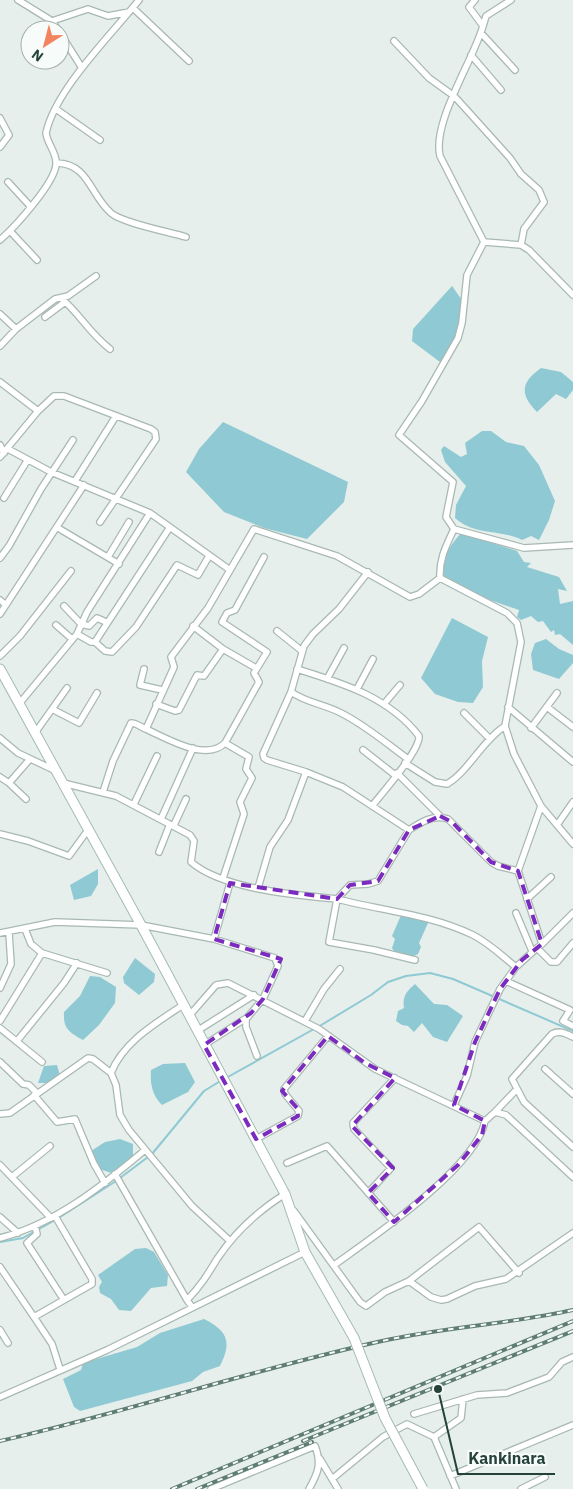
<svg xmlns="http://www.w3.org/2000/svg" width="573" height="1489" font-family="'IBM Plex Sans',sans-serif">
<style>
.water{fill:#8ec9d4}
.lines{fill:none;stroke-linecap:round;stroke-linejoin:round}
.stream{stroke:#8ec9d4;stroke-width:2}
.street-casing{stroke:#a8b8b2;stroke-width:8}
.secondary-casing{stroke:#a4bbb3;stroke-width:11}
.street{stroke:#fff;stroke-width:5.5}
.secondary{stroke:#fff;stroke-width:9}
.rail-casing{stroke:#5f7d75;stroke-width:4}
.rail{stroke:#f7fbf9;stroke-width:2;stroke-dasharray:5.5;stroke-linecap:butt}
.secondary-bridge-casing{stroke:#a4bbb3;stroke-width:11;stroke-linecap:butt}
.secondary-bridge{stroke:#fff;stroke-width:9}
.marked{fill:none;stroke:#7b2cbf;stroke-width:4;stroke-dasharray:10 6;stroke-linejoin:round}
.leader{fill:none;stroke:#24423a;stroke-width:2}
.callout-dot{fill:#24423a;stroke:#f7fbf9;stroke-width:2}
.callout-label{font-size:16px;text-anchor:middle;font-weight:bold;fill:#24423a;stroke:#f7fbf9;stroke-width:4.5;stroke-linejoin:round;paint-order:stroke}
</style>
<rect width="100%" height="100%" fill="#e6efeb"/>
<!-- water -->
<path class="water" d="M452,286L464,303L458,334L440,362L412,341L413,329Z
M541,368L561,372L573,382V390L566,399L556,394L537,412C520,395 520,383 541,368Z
M223,422L348,482L344,502L307,539L264,528L224,512L186,472L199,449Z
M482,431H491L506,442L524,446L539,465L555,501L549,520L539,540L531,536L522,540C500,529 475,536 455,518L456,505L466,486L445,462L441,450L444,446L461,457L467,454L465,443Z
M461,533L517,551L524,562L531,563L527,567L559,577L567,591L558,589L560,604L573,601V645L560,634L555,635L554,630L551,632L543,621L538,622L531,616L521,620L517,617L519,610L484,598L444,576C442,557 449,547 461,533Z
M452,618L488,637L482,661L483,687L473,703L458,702L435,694L421,678Z
M546,639L559,649L573,655V663L559,679L533,670L531,654L535,643Z
M98,869V884L91,896L74,900L70,885Z
M402,913L429,921L419,943L421,947L418,954L412,957L394,951L392,948L395,939L392,936Z
M135,958L155,974L154,982L139,995L124,983L123,977Z
M90,976L100,977L116,987L115,1003L99,1025L83,1040C69,1032 63,1029 64,1012L80,996Z
M415,984L434,1004L447,1005L463,1016L447,1042L433,1037L422,1023L414,1032L408,1026L402,1025L396,1021L398,1011L404,1008C402,996 407,991 415,984Z
M185,1063L195,1082L188,1092L162,1105C152,1095 150,1084 151,1070L163,1064Z
M57,1065L61,1079L45,1083H38L44,1066Z
M120,1139L133,1144V1157L111,1173L97,1168L91,1151L105,1142Z
M146,1248L154,1252L168,1275L167,1286L151,1288L131,1311L119,1310L111,1299L100,1293L99,1287L102,1282L98,1275L135,1249Z
M204,1319C228,1331 232,1342 220,1366L203,1372L192,1381L80,1411L74,1407L63,1379L81,1370L83,1363L137,1347L160,1333Z"/>
<g class="lines">
<!-- stream -->
<path class="stream" d="M318,1027L371,995L388,982L406,976L430,973L453,979L573,1031
M226,1078L314,1029
M152,1154L204,1091L222,1080
M120,1178L148,1157
M0,1242L23,1238L57,1219L116,1181"/>
<!-- street casing -->
<g class="street-casing">
<path id="street" d="M18,0L52,21L58,30
M475,0L469,7L483,26C473,61 432,122 440,156L484,242
M133,8L189,61
M52,21L88,9L108,16L129,12
M483,26L486,16L511,0
M60,33L82,68
M481,33L515,70
M394,41L429,78L454,96L465,108L510,158L521,174L539,190L544,202L524,229L521,245
M471,55L501,90
M56,109L100,140
M0,118L9,135L0,147
M57,163C89,164 90,195 111,213C122,223 170,232 186,237
M8,182L31,207
M10,231L37,260
M0,240C14,228 58,180 56,162C56,152 47,143 46,133C55,90 111,35 139,0
M484,242L521,245L529,250L573,295
M61,298C80,314 90,334 110,349
M0,314L16,329L0,346
M45,317L65,302
M16,329L55,299L68,296L96,276
M0,382L38,411
M0,445L4,453
M8,449L51,472L150,513L230,570
M0,457L38,411L54,396H64L151,429L155,432L156,439L100,522
M75,481L116,416
M4,498L27,461
M58,528L119,564
M454,529L446,517L453,482L399,435L422,401L458,338L462,323L467,275L484,242
M573,545L524,548L454,529C446,546 439,559 440,578L507,613L517,623L521,642L505,726L514,754L541,806L573,844
M108,557L129,522
M0,558L9,546L41,489L73,440
M0,600L6,605
M64,606L81,624L89,626L97,618L106,622
M0,614L84,485
M56,625L72,639
M193,626L223,649L256,668
M277,631L302,651
M77,634L91,642H95L170,527
M95,642L105,651L112,652L136,627L177,565L198,575L209,556
M0,656L20,636L71,571
M144,669L140,685L162,690
M297,669C342,683 389,697 419,736C420,751 382,793 372,806
M327,679L344,648
M357,689L373,659
M291,692C307,703 324,704 341,713C365,725 386,743 408,759
M19,704L77,634L87,612L150,513
M156,704L175,711L179,710L197,675L204,676L223,649
M384,704L400,685
M508,707L573,762
M547,707L573,727
M52,709L79,723L97,693
M464,713L489,738
M531,728L557,693
M146,729L174,667L171,657L208,608L254,529L337,556L410,597L419,594L440,578
M35,733L67,688
M0,738L18,753L56,771
M363,750L395,775
M405,763L435,782L447,784C468,772 482,741 505,726
M306,772L343,787L409,830C421,822 434,814 448,819L491,862L498,866L518,871L542,944L537,948L551,962H557L573,943
M397,773L440,816
M0,777L9,783
M63,783L116,796L190,835L194,841L191,862C222,889 295,895 337,899L350,885L368,884L378,881L409,830
M103,792L113,761L131,723C137,723 142,728 148,730C168,739 206,762 225,743
M26,799L9,783L30,759
M134,804L157,756
M161,819L193,748
M174,825L186,799
M557,825L573,802
M0,834L28,841L69,856L88,830
M159,852L170,824
M518,871L541,806
M223,878L244,814L240,802L252,778L246,769L249,757L225,743L259,682L254,673L267,652L222,622L227,613L235,610L264,557
M258,888L270,847L288,820L306,772L267,760L264,758L263,754L291,692L304,646L313,634L339,609L368,572
M527,899L551,877
M516,913L532,951
M25,929L31,944L42,953L107,973
M0,933L55,922L141,925L214,939L275,958L278,966L263,999L246,1019V1027L257,1056
M214,939L230,883
M542,944L573,913
M415,960L374,950L329,942L337,899C383,911 429,914 473,935C489,943 502,956 516,967
M506,981L570,1010L563,1021L573,1026
M0,988L11,964L9,933
M183,1005C156,1023 123,1042 111,1073L116,1085L120,1115L129,1130L192,1206L230,1241
M189,1016L216,985L228,983L319,1029L375,1069L485,1121C476,1168 373,1237 334,1265
M0,1021L42,953
M305,1021L324,989L340,969
M0,1028L42,1062
M197,1031L254,995
M573,1037C565,1033 559,1030 552,1034L512,1079L524,1102L573,1147
M17,1041L64,983L77,963
M204,1045L248,1017
M0,1062L23,1084L29,1085L37,1093
M545,1069L573,1094
M34,1095L57,1122L75,1119L94,1164L105,1183
M454,1105L467,1076L475,1042L500,989L516,967L537,948
M495,1112L517,1089
M0,1114L10,1113L88,1058L93,1059L111,1073
M485,1121L495,1112L506,1115L573,1177
M256,1139L298,1116L299,1111L285,1094L284,1089L328,1036
M287,1163L327,1146L394,1222
M0,1165L51,1218
M115,1174L187,1300
M12,1177L50,1146
M368,1193L391,1168L354,1129L353,1123L395,1078
M294,1211L360,1302L366,1306L385,1292L409,1281L431,1297L441,1300L447,1299L475,1286L506,1279L573,1233
M0,1217L18,1233
M35,1226L37,1234L27,1243L64,1300
M0,1238C55,1224 102,1186 145,1150
M0,1267L34,1317L92,1284V1279L55,1216
M409,1281L479,1227L519,1273
M192,1307L187,1300C200,1287 208,1274 217,1259C235,1232 258,1211 285,1194
M34,1317L52,1344L60,1369
M0,1330L8,1343
M0,1397L107,1350L305,1252
M414,1414L477,1395L507,1393L549,1377L562,1362L573,1357
M320,1459L338,1489
M450,1476L573,1425
M332,1479L383,1437L407,1424L434,1437
M211,1489L315,1446C322,1464 318,1473 309,1489
M456,1489L434,1437L461,1418L463,1399
M521,1489L545,1477"/>
</g>
<!-- secondary casing -->
<g class="secondary-casing">
<path id="secondary" d="M0,669L141,925L285,1194L305,1252L354,1338"/>
</g>
<!-- street -->
<use href="#street" class="street"/>
<!-- secondary -->
<use href="#secondary" class="secondary"/>
<!-- rail casing -->
<g class="rail-casing">
<path id="rail" d="M0,1441C128,1412 254,1369 382,1341C445,1327 510,1324 573,1310
M303,1441L573,1331
M172,1489L573,1321
M197,1489L312,1442"/>
</g>
<!-- rail -->
<use href="#rail" class="rail"/>
<!-- secondary-bridge casing -->
<g class="secondary-bridge-casing">
<path id="secondary-bridge" d="M354,1338L385,1418L423,1489"/>
</g>
<!-- secondary-bridge -->
<use href="#secondary-bridge" class="secondary-bridge"/>
</g>
<!-- marked area -->
<path class="marked" d="M440,816L452,822L491,862L518,871L542,944L522,960L500,989L475,1042L454,1105L485,1121L482,1135L458,1165L394,1222L368,1193L393,1168L352,1126L395,1078L365,1063L328,1036L282,1091L297,1108L298,1116L256,1139L204,1045L251,1013L263,999L281,959L214,939L230,883L337,899L350,885L378,881L409,830Z"/>
<!-- callouts -->
<path class="leader" d="M438 1389L458 1474H555"/>
<circle class="callout-dot" cx="438" cy="1389" r="5"/>
<g class="callout-label">
<text x="507" y="1464">Kankinara</text>
</g>
<!-- north arrow -->
<g transform="translate(45 45) rotate(216)"><circle r="24" fill="#f7fbf9" stroke="#a3b1ad"/>
<path d="M0-4L9 19L0 12L-9 19Z" fill="#f4845f"/>
<text y="-8" font-size="14" font-weight="bold" text-anchor="middle" fill="#24423a">N</text>
</g>
</svg>
